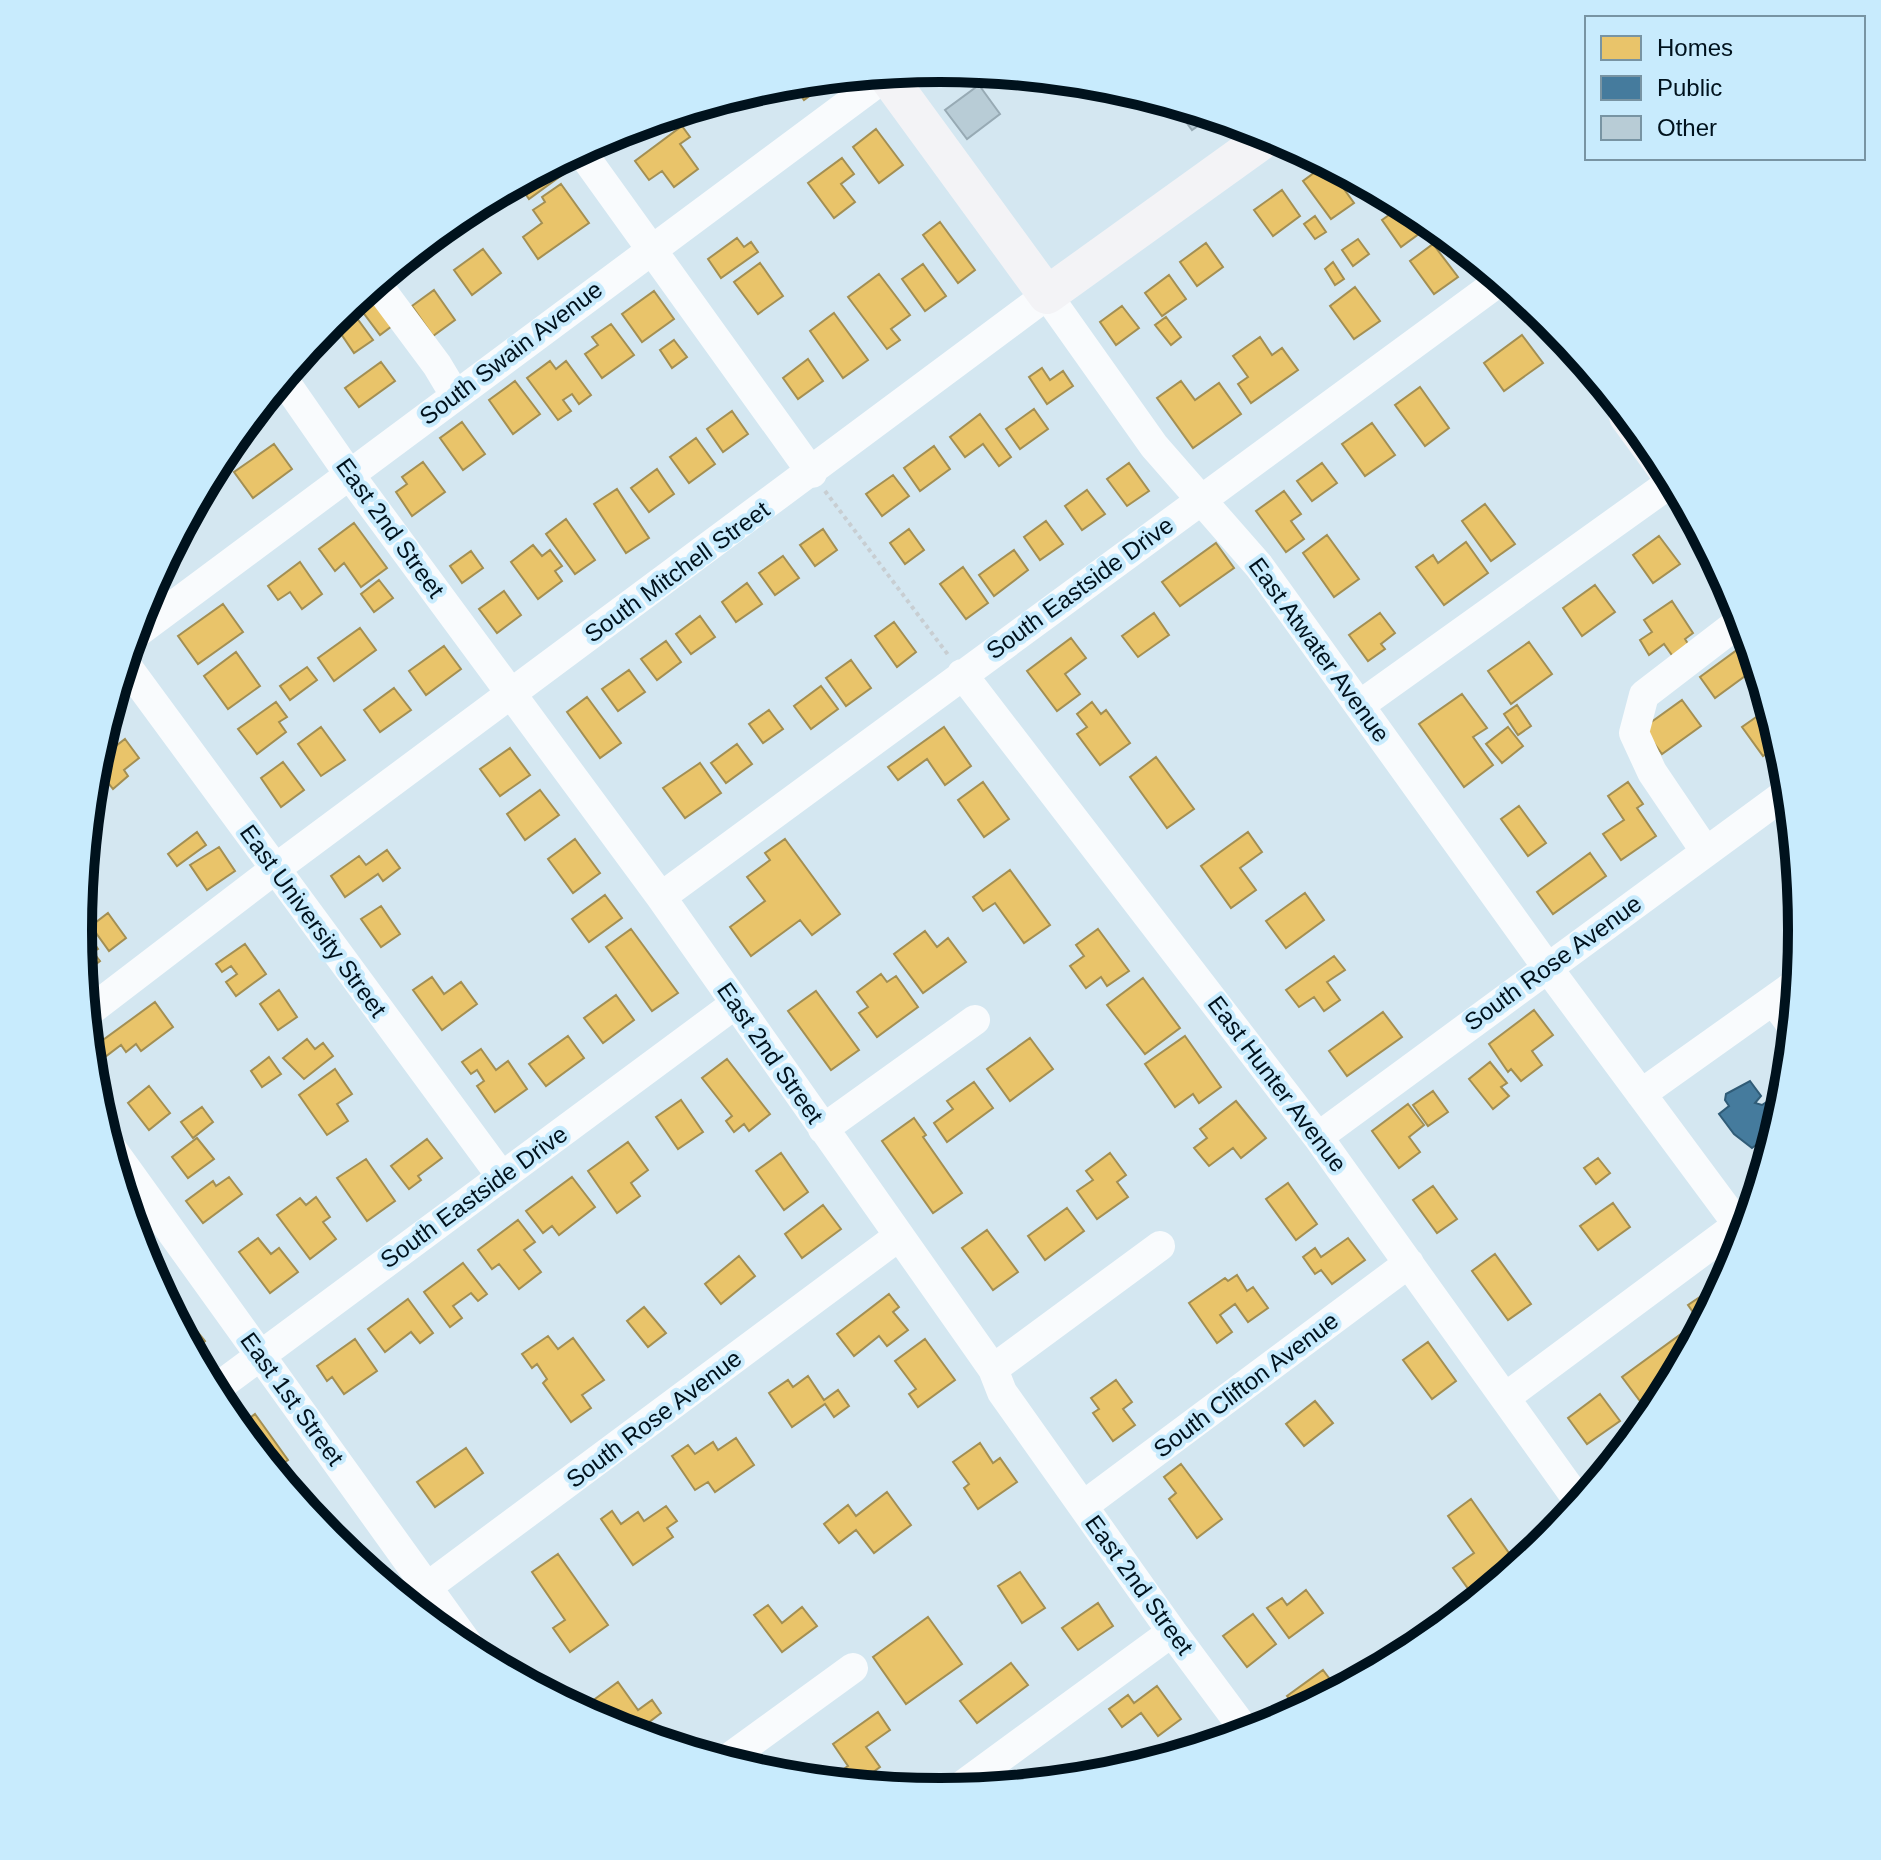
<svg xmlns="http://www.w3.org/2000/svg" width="1881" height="1860" font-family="Helvetica,sans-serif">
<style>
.homes{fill:#e9c46a;stroke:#a38f53;stroke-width:2}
.public{fill:#457b9d;stroke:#305c77;stroke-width:2}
.building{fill:#b8ccd6;stroke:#97aab4;stroke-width:2}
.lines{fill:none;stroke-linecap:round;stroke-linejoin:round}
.path{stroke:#c8ced2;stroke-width:4;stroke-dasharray:4 4;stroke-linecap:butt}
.minor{stroke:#f9fbfd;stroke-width:30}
.major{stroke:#f3f3f6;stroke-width:38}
.labels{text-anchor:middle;stroke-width:8;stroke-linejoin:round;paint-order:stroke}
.street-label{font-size:24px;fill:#00121d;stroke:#c8ebfd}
.rim{fill:none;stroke:#00121d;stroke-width:10}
</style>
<rect width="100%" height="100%" fill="#d4e7f1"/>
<!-- homes -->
<path class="homes" d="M826,79L828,82L804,100L792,83Z
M682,126L690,137L680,144L698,169L674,187L662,171L649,180L635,161Z
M876,129L903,165L879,183L853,147Z
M842,158L854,174L841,184L855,202L834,218L808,183Z
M554,164L562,175L529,199L518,183Z
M1326,164L1354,203L1331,219L1303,181Z
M1355,179L1384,195L1372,203Z
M561,184L589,223L538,259L523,237L542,223L533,210L545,202L542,197Z
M1282,190L1300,216L1273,236L1254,210Z
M1403,205L1414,210L1427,228L1401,247L1382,220Z
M1315,216L1326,232L1315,239L1304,224Z
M940,222L975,270L958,283L923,235Z
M737,238L744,247L751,242L758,252L721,278L708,259Z
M1358,239L1369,254L1353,266L1342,250Z
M1206,243L1223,267L1197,286L1180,262Z
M1433,244L1458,277L1434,294L1410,261Z
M483,249L501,273L472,295L454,270Z
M1333,262L1344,279L1335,285L1325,269Z
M760,263L783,296L758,314L734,282Z
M923,264L946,296L925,311L902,279Z
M879,274L910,315L891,329L900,340L887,349L848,297Z
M1169,275L1186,299L1162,316L1145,293Z
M1355,287L1380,321L1354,339L1330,306Z
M434,290L455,320L433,336L412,306Z
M654,291L674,319L642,342L622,314Z
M378,300L396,323L380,335L362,311Z
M348,306L373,340L354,353L339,331L321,344L317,338L331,320Z
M1122,306L1139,328L1116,345L1100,322Z
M834,313L868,360L843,378L810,331Z
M1166,317L1181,337L1171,345L1155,325Z
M611,324L634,355L602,378L585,354L598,345L592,337Z
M1522,335L1543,363L1504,391L1484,363Z
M1260,337L1272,355L1282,348L1298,370L1251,403L1238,384L1248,377L1233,356Z
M674,340L687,357L672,368L660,350Z
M808,359L823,381L798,399L783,378Z
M550,361L556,369L566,361L591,395L579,404L572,394L563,400L571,411L558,420L527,378Z
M381,362L395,381L359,407L345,388Z
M1042,368L1050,380L1063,371L1073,386L1047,404L1029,377Z
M515,381L540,414L513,434L489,400Z
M1181,381L1195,400L1219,383L1241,414L1193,448L1157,398Z
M1420,387L1449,428L1425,446L1395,405Z
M1034,409L1048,429L1020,449L1006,429Z
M732,411L748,434L723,452L707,429Z
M255,414L263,425L239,441L236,436Z
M980,414L1011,457L999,466L983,444L965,457L950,437Z
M462,422L485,454L463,470L440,438Z
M1372,423L1395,455L1365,476L1342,444Z
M696,438L715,464L689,483L670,457Z
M274,444L292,469L253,498L234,472Z
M934,446L950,469L920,491L904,468Z
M423,462L445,492L412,516L396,492L407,484L402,477Z
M1129,463L1149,491L1127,506L1107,479Z
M1322,463L1337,483L1312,501L1297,481Z
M657,469L674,494L649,512L631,488Z
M893,475L909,496L882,516L866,494Z
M617,489L649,538L626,553L594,504Z
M1087,490L1105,514L1082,530L1065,506Z
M1284,491L1301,514L1291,521L1304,539L1286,552L1256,511Z
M1485,504L1515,544L1491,561L1462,521Z
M566,519L595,560L575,574L546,534Z
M1046,521L1063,544L1040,560L1024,537Z
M354,523L387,568L361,587L344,563L335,571L319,549Z
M823,529L837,550L815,566L800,545Z
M909,529L924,550L905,564L890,543Z
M1327,535L1359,579L1334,597L1303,553Z
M1659,536L1680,564L1653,583L1633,555Z
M1466,542L1488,573L1444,605L1416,567L1433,555L1438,563Z
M1216,543L1234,568L1180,606L1162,582Z
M533,545L542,556L550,550L562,566L555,571L562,581L538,599L511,562Z
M171,550L175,557L162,566Z
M1014,550L1028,570L994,596L979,575Z
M471,551L483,568L462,583L450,566Z
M783,556L799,578L775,595L759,573Z
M300,562L322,594L302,609L290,592L278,600L268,586Z
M963,567L988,603L966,619L940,584Z
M379,580L393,598L374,612L361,594Z
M747,583L762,604L736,622L722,602Z
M1595,585L1615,612L1582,636L1563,608Z
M504,591L521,615L497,633L479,609Z
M1672,601L1693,633L1685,639L1690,647L1674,658L1664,644L1649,655L1640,640L1652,632L1644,620Z
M223,604L243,632L198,664L178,636Z
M1154,613L1169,635L1138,657L1122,636Z
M1380,613L1395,633L1381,644L1385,649L1368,661L1349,635Z
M700,616L715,637L691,654L676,634Z
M894,622L916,652L897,667L875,636Z
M360,628L376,650L334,681L318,658Z
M1071,638L1086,658L1065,674L1080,694L1057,711L1027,671Z
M666,641L681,662L657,680L641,659Z
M1529,642L1552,674L1511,704L1488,671Z
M444,646L461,669L426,695L409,671Z
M1741,647L1756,668L1715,698L1700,677Z
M236,652L260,686L228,709L204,676Z
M851,660L871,688L846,706L826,678Z
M307,667L317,680L290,700L280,686Z
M629,670L645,692L618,711L602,689Z
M821,686L838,709L811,729L794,706Z
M394,688L411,710L380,732L364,710Z
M1462,694L1487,728L1473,737L1493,765L1464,787L1419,724Z
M587,697L621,743L600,758L567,712Z
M114,699L123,711L116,716L121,723L102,737Z
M1682,700L1701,726L1662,754L1643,728Z
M276,702L287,717L279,722L286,732L257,754L238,729Z
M1092,702L1101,714L1106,710L1130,743L1100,765L1077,734L1087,727L1077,714Z
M1517,705L1531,726L1518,735L1504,714Z
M1769,708L1780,744L1763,756L1742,727Z
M769,710L783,729L763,743L749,724Z
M321,727L345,760L321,776L298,744Z
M944,727L971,766L945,785L927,759L898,780L888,767Z
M1508,727L1523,746L1502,763L1486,744Z
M125,739L139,758L124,770L128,776L113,789L95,766V762Z
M737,744L752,764L726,783L711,763Z
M510,748L530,775L500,796L480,769Z
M1156,757L1194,809L1167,828L1130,777Z
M283,762L304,790L281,807L261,778Z
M700,763L721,793L685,818L663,788Z
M983,782L1009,819L984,837L958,800Z
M1628,782L1643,804L1637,808L1656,836L1621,860L1603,834L1624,820L1608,796Z
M540,790L559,815L525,840L507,814Z
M1519,806L1546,843L1528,856L1501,819Z
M197,832L206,845L177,866L168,854Z
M1248,832L1262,852L1240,868L1256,890L1231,908L1201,866Z
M575,839L600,873L573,893L548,859Z
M785,839L840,914L812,935L800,920L751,956L730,927L765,901L747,877L770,860L765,853Z
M219,847L235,871L207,890L190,865Z
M387,850L400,868L383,881L378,874L345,897L331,876L359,856L366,865Z
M1590,853L1606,876L1553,914L1537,892Z
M1010,870L1050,925L1024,943L995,903L983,911L973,897Z
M1305,893L1324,920L1286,948L1266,921Z
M605,895L622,918L589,942L572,919Z
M381,906L400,934L381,947L361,919Z
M108,913L126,938L109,951L91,926Z
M79,922L98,949L93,952L100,961L83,974Z
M631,929L678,993L652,1011L606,947Z
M1098,929L1129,971L1107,986L1101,977L1086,988L1070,966L1084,956L1076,945Z
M925,931L937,947L948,938L966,962L923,993L894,954Z
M245,944L266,974L236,996L226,982L237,974L231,966L222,972L216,964Z
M1334,956L1345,970L1327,982L1340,1000L1324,1011L1314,997L1299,1007L1286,990Z
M881,974L887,982L896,976L918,1007L877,1037L859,1013L868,1007L857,992Z
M432,977L444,994L461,982L477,1004L442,1030L413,990Z
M1143,978L1180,1028L1145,1054L1107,1005Z
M279,990L297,1017L278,1030L260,1004Z
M816,991L859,1050L831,1070L788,1011Z
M616,995L634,1020L603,1043L584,1018Z
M155,1002L173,1027L141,1051L136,1044L126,1052L121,1045L101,1060L92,1048Z
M1534,1010L1553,1035L1532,1051L1542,1065L1521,1081L1511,1069L1508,1072L1489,1044Z
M1383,1012L1402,1037L1347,1076L1329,1051Z
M568,1036L584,1058L546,1086L529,1064Z
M1185,1036L1221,1087L1199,1103L1193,1094L1175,1107L1145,1064Z
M1030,1038L1053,1069L1010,1101L987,1069Z
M307,1039L315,1049L323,1043L333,1056L304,1079L283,1058Z
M481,1049L496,1070L508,1061L527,1089L495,1112L477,1086L484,1081L477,1070L471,1074L462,1062Z
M269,1057L281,1074L262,1087L251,1071Z
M727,1059L770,1114L749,1131L744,1124L734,1132L726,1121L732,1116L702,1078Z
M1490,1062L1507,1083L1501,1087L1509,1096L1493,1109L1469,1079Z
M335,1069L352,1094L337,1104L348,1121L327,1135L299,1095Z
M974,1082L993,1108L947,1142L934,1123L953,1109L947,1101Z
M149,1086L170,1113L149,1130L128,1103Z
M1433,1091L1448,1112L1428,1126L1413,1105Z
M681,1100L703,1132L678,1149L656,1117Z
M1236,1101L1266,1138L1241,1158L1233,1148L1209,1166L1194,1148L1207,1138L1200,1129Z
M1408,1104L1424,1125L1409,1137L1420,1152L1399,1168L1372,1131Z
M202,1107L213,1122L193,1138L181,1122Z
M914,1118L926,1135L923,1137L962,1193L933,1213L882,1141Z
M197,1138L214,1159L188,1178L172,1157Z
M427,1139L442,1158L418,1176L421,1180L409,1189L391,1166Z
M628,1142L648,1170L631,1183L640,1196L617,1213L588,1171Z
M781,1153L808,1192L784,1210L756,1171Z
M1110,1153L1126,1175L1117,1182L1128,1197L1097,1219L1077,1191L1093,1180L1086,1171Z
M1598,1158L1610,1173L1596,1184L1584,1168Z
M366,1159L395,1201L367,1221L337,1178Z
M229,1177L242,1194L203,1223L186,1201L213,1181L216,1186Z
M572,1177L595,1207L559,1235L552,1226L543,1233L526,1211Z
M1288,1183L1317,1224L1296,1240L1266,1199Z
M1433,1186L1457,1219L1437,1233L1413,1200Z
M316,1197L330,1217L323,1222L336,1239L310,1259L277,1215L300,1198L306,1205Z
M1613,1203L1630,1227L1598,1250L1580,1226Z
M823,1205L841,1229L802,1258L785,1234Z
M1067,1208L1084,1231L1045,1260L1028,1236Z
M518,1220L535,1242L524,1250L541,1272L519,1289L499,1264L492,1269L478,1250Z
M987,1230L1018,1272L993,1290L962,1248Z
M258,1238L271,1254L279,1248L298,1272L270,1293L239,1252Z
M1348,1238L1365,1260L1332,1284L1321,1270L1315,1274L1303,1257L1315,1248L1321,1257Z
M1495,1254L1531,1304L1508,1320L1472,1271Z
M739,1256L755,1276L721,1304L705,1284Z
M463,1263L487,1294L478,1301L471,1293L453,1306L462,1318L450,1327L424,1292Z
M1237,1275L1247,1291L1253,1287L1268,1308L1248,1322L1235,1304L1220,1315L1232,1332L1217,1343L1189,1303L1225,1278L1228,1281Z
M1722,1282L1724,1284L1702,1325L1688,1305Z
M889,1294L899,1307L893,1312L908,1330L887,1346L879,1336L854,1356L837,1334Z
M408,1299L433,1333L420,1343L411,1332L385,1352L368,1329Z
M170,1303L185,1322L188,1320L205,1341L193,1351L168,1304Z
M644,1307L666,1333L648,1347L627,1321Z
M1681,1334L1690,1347L1674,1377L1640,1401L1622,1377Z
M548,1336L558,1349L573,1338L604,1380L582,1395L591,1408L571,1422L543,1383L547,1379L537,1364L532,1368L522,1354Z
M355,1339L377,1371L344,1394L332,1377L327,1381L317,1366Z
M925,1339L955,1380L918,1407L909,1394L916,1389L895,1361Z
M1428,1342L1456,1381L1432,1399L1403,1360Z
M808,1376L824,1400L838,1390L849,1406L834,1417L825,1404L792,1427L769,1393L788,1380L793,1387Z
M1116,1380L1132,1402L1123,1409L1135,1425L1113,1441L1093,1413L1099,1409L1091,1398Z
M1600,1394L1620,1421L1587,1444L1568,1418Z
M1315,1401L1333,1423L1304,1446L1286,1424Z
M255,1414L288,1460L274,1470L238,1427Z
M736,1438L754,1465L715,1492L708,1482L695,1490L672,1456L688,1445L695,1454L713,1442L718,1450Z
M980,1443L993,1463L1000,1458L1017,1482L978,1509L964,1488L969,1484L953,1462Z
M466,1448L483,1473L435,1507L417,1482Z
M1181,1464L1222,1519L1197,1538L1169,1499L1176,1493L1164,1477Z
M887,1492L911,1525L874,1553L856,1530L839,1543L824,1524L848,1505L856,1516Z
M1471,1499L1516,1563L1472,1594L1453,1568L1474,1553L1448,1516Z
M666,1506L677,1521L667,1528L673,1537L633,1565L601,1519L612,1511L621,1524L638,1512L644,1521Z
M328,1533L335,1543L348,1534L361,1552L354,1558L331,1539Z
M558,1554L608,1625L570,1652L553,1628L565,1620L532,1572Z
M1020,1572L1045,1608L1022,1623L998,1586Z
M1306,1590L1323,1613L1289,1638L1267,1608L1282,1598L1287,1605Z
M1098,1603L1113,1626L1078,1650L1062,1628Z
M768,1605L782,1623L802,1607L817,1626L782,1652L754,1615Z
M1253,1614L1276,1644L1247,1667L1223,1636Z
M928,1617L962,1664L906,1704L873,1657Z
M1011,1663L1028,1685L977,1723L960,1701Z
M1323,1670L1338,1690L1298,1711L1287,1696Z
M618,1682L638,1710L652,1700L661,1713L648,1723L662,1742L610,1726L580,1710Z
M1157,1686L1181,1719L1158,1736L1141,1713L1122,1727L1109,1709L1128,1695L1134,1703Z
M878,1712L890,1730L866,1747L880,1767L857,1784L826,1781L848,1766L833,1744Z
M1186,1742L1192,1750L1162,1759Z
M1099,1761L1110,1775L1074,1779Z"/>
<!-- public -->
<path class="public" d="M1750,1081L1761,1096L1755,1103L1762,1105L1768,1101L1772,1106L1782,1108L1775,1136L1769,1135L1752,1148L1734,1134L1719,1114L1729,1106L1725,1100L1726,1094Z"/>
<!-- building -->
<path class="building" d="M979,85L1000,114L967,139L945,110Z
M1173,104L1212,116L1192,130Z"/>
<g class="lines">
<!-- path -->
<path class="path" d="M825,491L949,656"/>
<!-- minor -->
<path class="minor" d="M580,150L812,473
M376,283L437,365L455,395
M283,379L349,474L661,897L993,1369L1002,1392L1172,1632L1247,1733
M134,635L890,73
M125,664L502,1177
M962,674L1318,1137L1580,1503
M1360,705L1673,481
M1706,852L1652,772L1634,733L1644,695L1743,619
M661,897L1501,280
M1773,1000L1793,1027
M87,1013L275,869L1047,295L1154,446L1259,566L1547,967L1745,1234
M1641,1094L1797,983
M823,1129L975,1020
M1318,1137L1789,791
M109,1145L475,1654
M993,1369L1160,1246
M214,1390L735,1004
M1506,1397L1751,1215
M1083,1506L1409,1263
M407,1602L899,1236
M725,1761L853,1668
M956,1790L1172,1632"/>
<!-- major -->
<path class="major" d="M885,73L1047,295L1271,134
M1628,416L1666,468"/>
</g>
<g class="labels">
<!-- street labels -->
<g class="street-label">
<text transform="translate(511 353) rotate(-37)" y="8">South Swain Avenue</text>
<text transform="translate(390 528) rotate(54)" y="8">East 2nd Street</text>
<text transform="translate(677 572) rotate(-36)" y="8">South Mitchell Street</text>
<text transform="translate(1080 588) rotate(-36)" y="8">South Eastside Drive</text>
<text transform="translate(1319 650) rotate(54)" y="8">East Atwater Avenue</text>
<text transform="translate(313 921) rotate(54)" y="8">East University Street</text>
<text transform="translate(1553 963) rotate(-36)" y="8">South Rose Avenue</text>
<text transform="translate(770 1053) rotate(55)" y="8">East 2nd Street</text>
<text transform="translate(1277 1084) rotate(53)" y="8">East Hunter Avenue</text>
<text transform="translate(474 1197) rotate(-36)" y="8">South Eastside Drive</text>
<text transform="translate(1246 1385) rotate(-37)" y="8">South Clifton Avenue</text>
<text transform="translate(292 1399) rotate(54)" y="8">East 1st Street</text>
<text transform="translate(654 1419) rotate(-37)" y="8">South Rose Avenue</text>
<text transform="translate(1139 1585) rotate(54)" y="8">East 2nd Street</text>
</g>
</g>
<!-- crop -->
<path d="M0 0H1881V1860H0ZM92 930a848 848 0 1 1 1696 0a848 848 0 1 1-1696 0Z" fill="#c8ebfd" fill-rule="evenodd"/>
<path class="rim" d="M92 930a848 848 0 1 1 1696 0a848 848 0 1 1-1696 0Z"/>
<!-- legend -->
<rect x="1585" y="16" width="280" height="144" fill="#c8ebfd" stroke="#7894a3" stroke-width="2"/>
<rect x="1601" y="36" width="40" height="24" fill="#e9c46a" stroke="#7894a3" stroke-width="2"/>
<text x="1657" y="56" font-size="24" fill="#00121d">Homes</text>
<rect x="1601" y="76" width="40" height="24" fill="#457b9d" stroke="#7894a3" stroke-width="2"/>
<text x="1657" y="96" font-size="24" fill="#00121d">Public</text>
<rect x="1601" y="116" width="40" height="24" fill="#b8ccd6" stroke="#7894a3" stroke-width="2"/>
<text x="1657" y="136" font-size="24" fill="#00121d">Other</text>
</svg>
